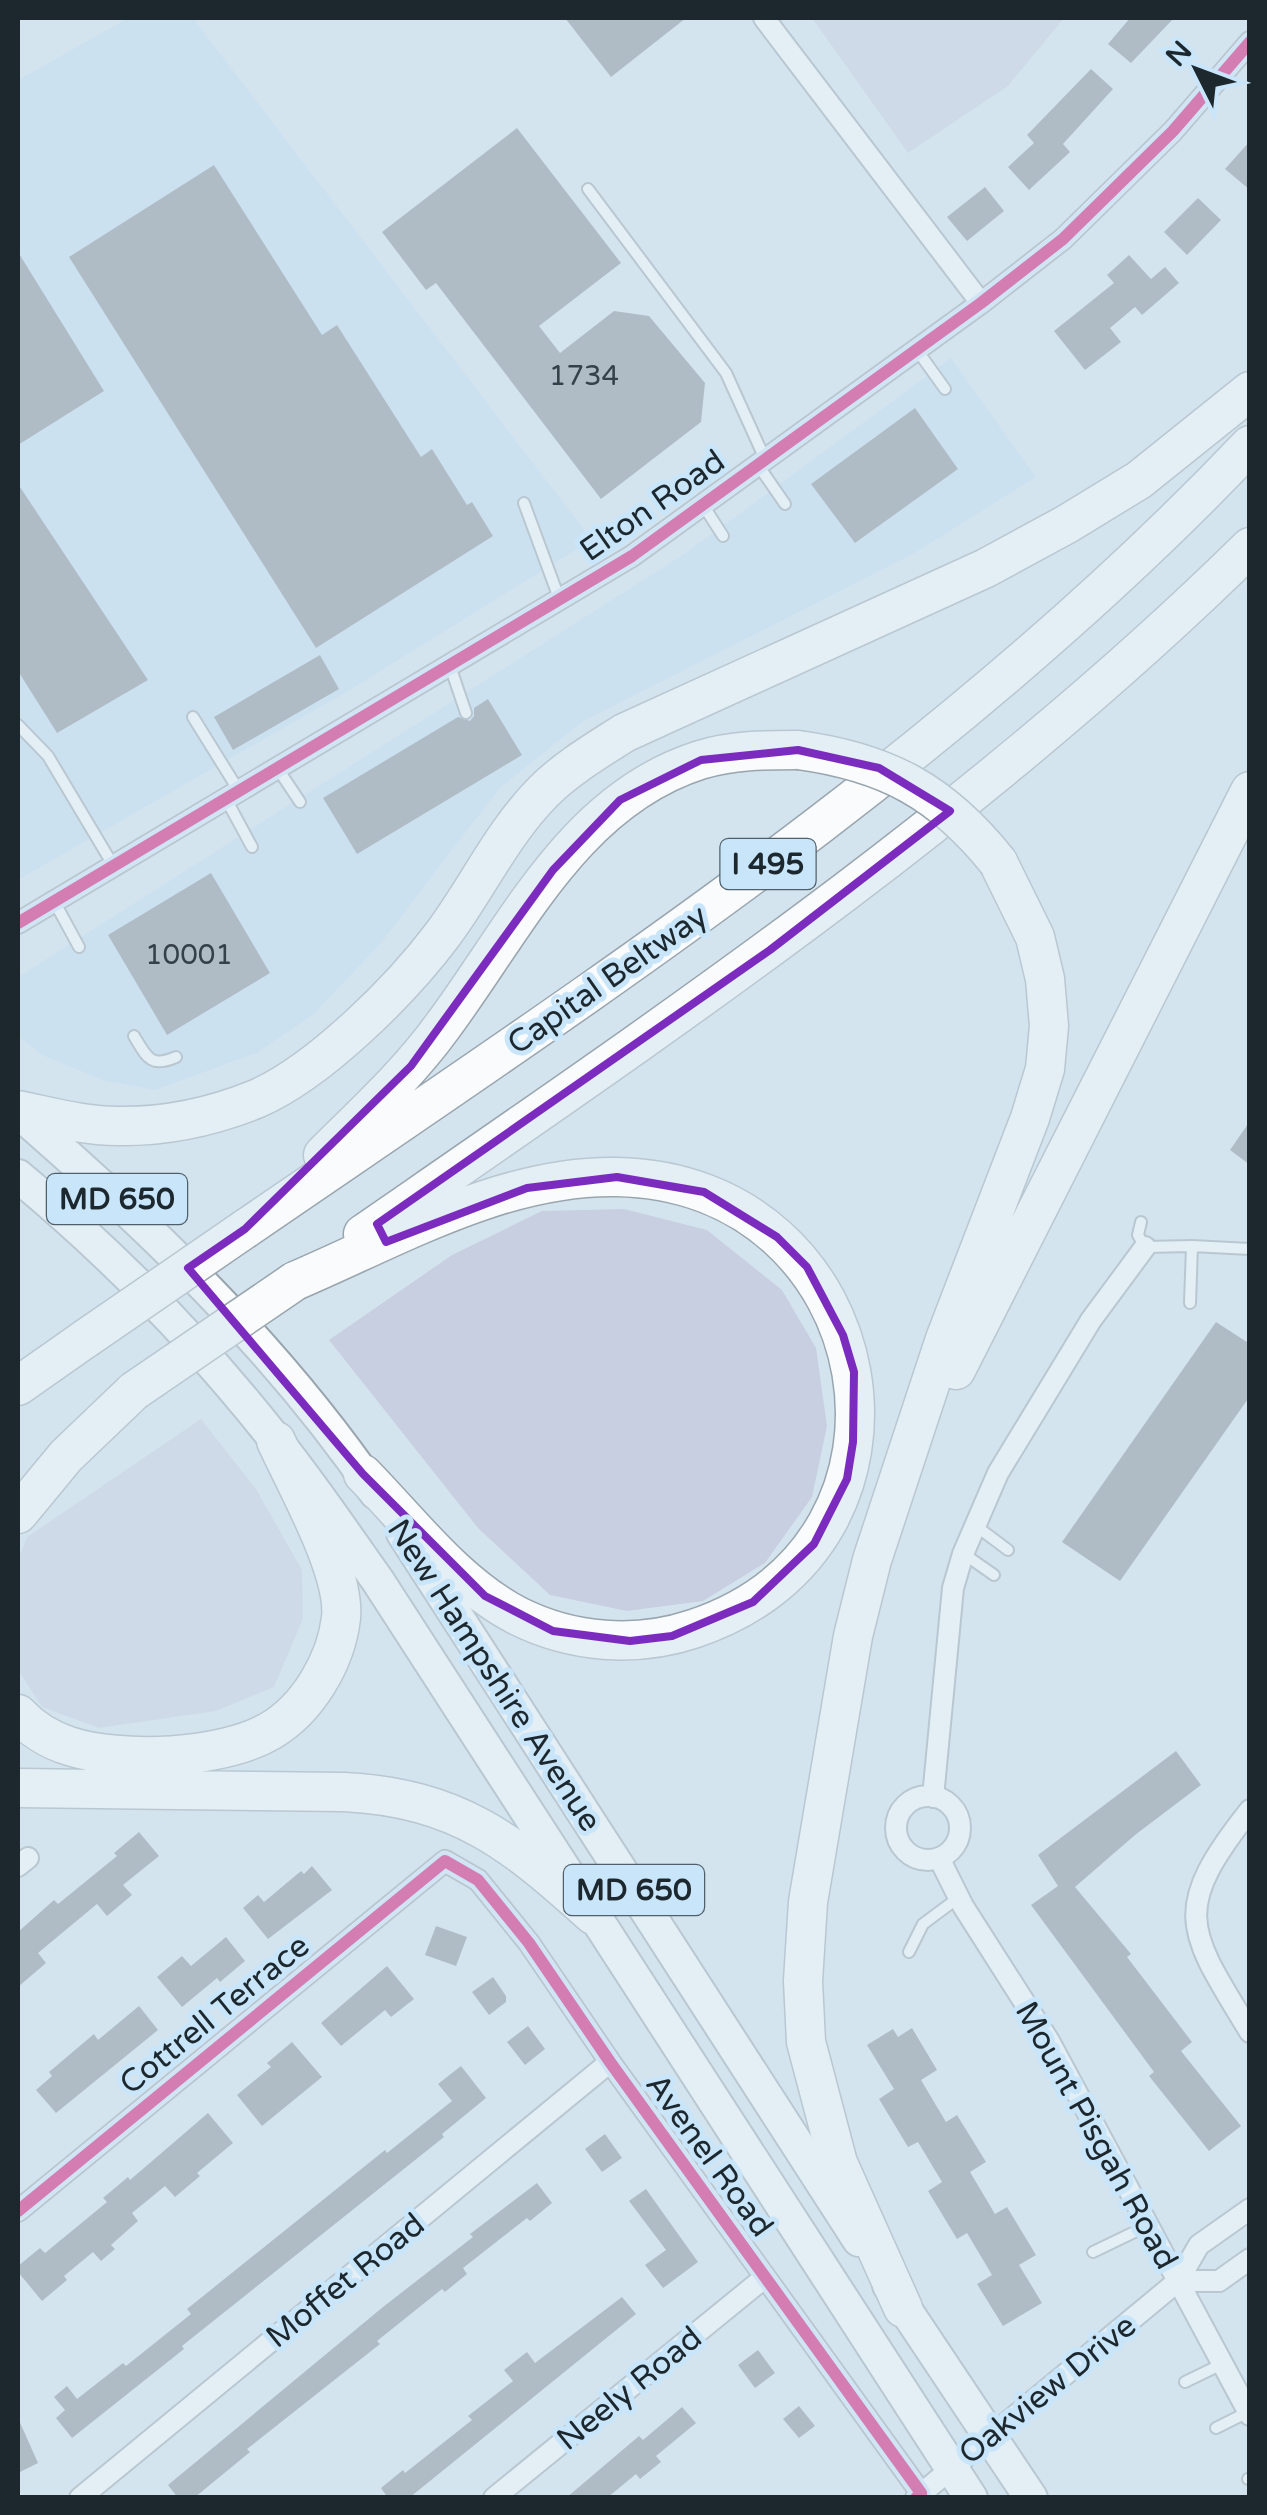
<svg xmlns="http://www.w3.org/2000/svg" width="1267" height="2515" font-family="'Varela Round',sans-serif">
<style>
.built{fill:#c4def1}
.green{fill:#c7cfe1}
.building{fill:#838d96}
.lines{fill:none;stroke-linecap:round;stroke-linejoin:round}
.service-casing{stroke:#99a5ae;stroke-width:14}
.minor-casing{stroke:#99a5ae;stroke-width:24}
.primary-casing{stroke:#99a5ae;stroke-width:36}
.motorway-casing{stroke:#99a5ae;stroke-width:41}
.service{stroke:#f9fbfd;stroke-width:10}
.minor{stroke:#f9fbfd;stroke-width:20}
.primary{stroke:#f9fbfd;stroke-width:32}
.motorway{stroke:#f9fbfd;stroke-width:38}
.motorway-bridge-casing{stroke:#99a5ae;stroke-width:41;stroke-linecap:butt}
.motorway-bridge{stroke:#f9fbfd;stroke-width:38}
.cycleway-casing{stroke:#c9e5fa;stroke-width:19}
.cycleway{stroke:#d6006c;stroke-width:12}
.marked{fill:none;stroke:#7b2cbf;stroke-width:8;stroke-linejoin:round}
.labels{text-anchor:middle;stroke-width:10;stroke-linejoin:round;paint-order:stroke}
.number-label{font-size:28px;fill:#364048}
.shield{fill:#c9e5fa;stroke:#50606b;stroke-width:2.5}
.shield-label{font-size:30px;font-weight:bold;fill:#1c272e}
.street-label{font-size:32px;fill:#1c272e;stroke:#c9e5fa}
</style>
<rect width="100%" height="100%" fill="#d4e4ef"/>
<!-- built -->
<path class="built" d="M128,18H193L592,540L350,690L18,880V80Z
M951,358L1036,477L915,553L582,722L499,789L381,943L313,1015L257,1053L155,1090L105,1081L42,1055L18,1036V977L687,552Z"/>
<!-- green -->
<path class="green" d="M812,18H1064L1008,86L908,153Z
M624,1209L707,1230L782,1290L816,1348L827,1426L812,1497L765,1563L703,1601L627,1611L550,1595L478,1528L329,1340L452,1255L542,1211Z
M201,1419L256,1489L302,1570L303,1619L274,1687L216,1711L99,1728L42,1707L18,1670V1559L27,1537Z"/>
<!-- building -->
<path class="building" d="M565,18H686L611,77Z
M1130,18H1174L1131,63L1108,44Z
M1091,69L1113,89L1063,144L1070,152L1029,190L1008,167L1034,143L1027,135Z
M517,128L621,263L539,326L560,353L614,311L649,316L705,383L701,422L601,499L436,283L426,290L382,232Z
M1250,141V190L1225,169Z
M214,165L322,335L337,325L421,457L432,449L467,505L472,502L493,536L316,648L69,257Z
M985,187L1004,211L967,241L947,217Z
M1198,198L1221,220L1187,255L1164,232Z
M18,252L104,391L18,445Z
M1129,255L1151,279L1165,267L1179,283L1142,315L1135,307L1110,328L1121,342L1085,370L1054,331L1114,283L1107,275Z
M915,408L958,469L855,543L811,484Z
M18,484L148,680L57,733L18,671Z
M320,655L339,689L233,750L214,717Z
M488,699L522,755L357,854L323,798L458,717L470,721L474,716V708Z
M211,873L270,973L167,1035L108,935Z
M1250,1121V1165L1230,1150Z
M1216,1322L1250,1344V1396L1120,1581L1062,1542Z
M1176,1751L1201,1785L1135,1835L1075,1887L1131,1954L1127,1957L1192,2042L1181,2051L1241,2126L1209,2151L1149,2076L1154,2072L1031,1905L1058,1886L1038,1855Z
M139,1832L159,1856L123,1885L132,1895L107,1916L97,1904L38,1953L46,1963L18,1987V1932L54,1900L58,1904L117,1856L114,1853Z
M312,1866L332,1890L268,1939L243,1908L258,1895L264,1902L301,1871L304,1874Z
M436,1926L467,1937L456,1966L425,1955Z
M226,1937L245,1961L220,1982L217,1978L182,2007L157,1977L182,1956L191,1966Z
M387,1966L414,1999L391,2017L385,2010L341,2046L321,2023Z
M493,1977L506,1996V2002L489,2015L472,1992Z
M139,2006L158,2030L56,2113L36,2090L52,2076L49,2072L94,2034L98,2040Z
M528,2026L545,2049L525,2065L507,2042Z
M912,2028L937,2070L921,2080L946,2122L957,2115L986,2162L970,2172L995,2214L1007,2207L1036,2255L1019,2265L1042,2303L1003,2326L977,2284L992,2275L967,2233L957,2239L928,2191L942,2182L918,2142L908,2147L879,2099L894,2089L867,2045L893,2029L898,2037Z
M292,2042L322,2077L262,2126L237,2095L271,2067L267,2063Z
M461,2066L486,2098L442,2134L444,2137L182,2346L184,2349L72,2438L56,2418L65,2410L54,2397L67,2386L77,2399L123,2363L126,2366L191,2314L187,2309L385,2150L387,2153L452,2101L438,2084Z
M208,2113L233,2143L197,2173L200,2176L175,2197L165,2186L132,2213L138,2221L111,2245L115,2249L101,2261L93,2252L64,2276L67,2280L42,2301L18,2272V2266L40,2248L45,2253L107,2202L103,2198L128,2177L130,2180Z
M605,2134L622,2158L602,2172L585,2149Z
M537,2183L552,2203L530,2221L527,2218L463,2268L467,2274L445,2292L442,2289L377,2341L380,2344L247,2449L250,2452L194,2498H178L168,2485L383,2307L473,2237L470,2234Z
M646,2189L698,2262L663,2288L645,2265L666,2250L629,2201Z
M622,2297L636,2314L409,2498H388L381,2488L403,2470L405,2473L472,2420L468,2416L513,2381L504,2370L527,2352L535,2363Z
M758,2350L775,2373L755,2388L738,2365Z
M799,2406L815,2426L799,2438L783,2419Z
M682,2407L696,2423L656,2456L661,2462L640,2479L636,2474L607,2498H566L639,2436L643,2440Z
M18,2418L38,2463L18,2473Z"/>
<g class="lines">
<!-- service casing -->
<g class="service-casing">
<path id="service" d="M588,189L726,373L765,459
M917,350L945,389
M758,465L785,504
M524,503L559,598
M703,505L723,536
M450,666L466,713
M193,717L239,791
M18,725L48,756L113,865
M278,769L300,802
M226,799L252,847
M54,901L79,947
M134,1036C147,1058 151,1068 176,1057
M1141,1222L1138,1235L1145,1247L1192,1246L1190,1303
M1192,1246L1250,1249
M976,1526L1008,1550
M964,1554L994,1575
M909,1952L923,1924L958,1898
M1093,2252L1149,2225
M1185,2382L1222,2364
M1216,2428L1248,2412
M1248,2479H1250"/>
</g>
<!-- minor casing -->
<g class="minor-casing">
<path id="minor" d="M764,18L981,303
M18,923L632,556L981,303L1063,239L1173,131L1250,42
M896 1828a32 32 0 1 1 64 0a32 32 0 1 1-64 0Z
M933,1797L953,1588L963,1554L998,1473L1091,1320L1145,1247
M1250,1810C1170,1911 1187,1929 1250,2032
M939,1858L963,1906L1049,2041L1250,2415
M18,1866L28,1858
M18,2211L445,1861L478,1880L529,1943L610,2062L921,2493
M1178,2281H1219L1250,2259
M80,2498L610,2062
M494,2498L764,2278
M916,2498L1178,2281L1199,2245L1250,2209"/>
</g>
<!-- primary casing -->
<g class="primary-casing">
<path id="primary" d="M18,1112C149,1226 277,1348 376,1493
M18,1176C111,1253 199,1343 274,1438C311,1484 344,1533 378,1581L971,2498
M403,1533L859,2240
M889,2285L1031,2498"/>
</g>
<!-- motorway casing -->
<g class="motorway-casing">
<path id="motorway" d="M18,1110C52,1117 87,1127 123,1126C168,1126 214,1116 256,1099C319,1072 402,989 443,934C478,887 502,833 544,791C567,768 596,751 624,733L986,568L1067,524L1139,480L1250,391
M323,1155C364,1114 408,1074 442,1027C516,928 574,800 700,760C732,750 765,750 798,750
M245,1229C595,989 956,755 1250,445
M363,1234C671,1021 982,811 1250,547
M295,1281C396,1238 503,1175 616,1177C884,1181 950,1544 693,1629C636,1648 572,1643 518,1616C457,1585 410,1522 363,1474
M956,1370L1250,791
M18,1386L85,1339
M18,1514L66,1456L134,1391
M18,1714C31,1728 50,1740 69,1746C121,1763 222,1759 270,1731C308,1709 336,1661 341,1618C346,1572 296,1485 276,1441
M18,1788L344,1792C458,1798 511,1841 593,1915
M903,2308L838,2163L806,2042L803,1981L808,1902L853,1636L872,1560L945,1339L1030,1118L1045,1069L1049,1026L1045,979L1035,937L998,862"/>
</g>
<!-- service -->
<use href="#service" class="service"/>
<!-- minor -->
<use href="#minor" class="minor"/>
<!-- primary -->
<use href="#primary" class="primary"/>
<!-- motorway -->
<use href="#motorway" class="motorway"/>
<!-- motorway-bridge casing -->
<g class="motorway-bridge-casing">
<path id="motorway-bridge" d="M798,750C887,762 942,792 998,862
M85,1339L245,1229
M134,1391L295,1281"/>
</g>
<!-- motorway-bridge -->
<use href="#motorway-bridge" class="motorway-bridge"/>
<!-- cycleway casing -->
<g class="cycleway-casing">
<path id="cycleway" d="M18,923L632,556L981,303L1063,239L1173,131L1250,42
M18,2211L445,1861L478,1880L529,1943L610,2062L921,2493L916,2498"/>
</g>
<!-- cycleway -->
<use href="#cycleway" class="cycleway"/>
</g>
<!-- marked area -->
<path d="M0 0H1267V2515H0ZM798,750L879,768L950,811L770,950L377,1224L386,1242L527,1188L617,1177L704,1192L777,1237L807,1267L843,1335L854,1372L853,1442L847,1479L814,1544L753,1602L672,1636L630,1641L553,1631L485,1596L363,1474L188,1268L245,1229L411,1066L553,870L620,800L701,760Z" fill="#d4e4ef" fill-opacity=".55" fill-rule="evenodd"/>
<path class="marked" d="M798,750L879,768L950,811L770,950L377,1224L386,1242L527,1188L617,1177L704,1192L777,1237L807,1267L843,1335L854,1372L853,1442L847,1479L814,1544L753,1602L672,1636L630,1641L553,1631L485,1596L363,1474L188,1268L245,1229L411,1066L553,870L620,800L701,760Z"/>
<g class="labels">
<!-- number labels -->
<g class="number-label">
<text x="584" y="385">1734</text>
<text x="189" y="964">10001</text>
</g>
<!-- shield labels -->
<g class="shield">
<rect x="720.5" y="839" width="95" height="50" rx="8"/>
<rect x="47" y="1174" width="140" height="50" rx="8"/>
<rect x="564" y="1865" width="140" height="50" rx="8"/>
</g>
<g class="shield-label">
<text x="768" y="874">I 495</text>
<text x="117" y="1209">MD 650</text>
<text x="634" y="1900">MD 650</text>
</g>
<!-- street labels -->
<g class="street-label">
<text transform="translate(652 505) rotate(-35)" y="11">Elton Road</text>
<text transform="translate(607 979) rotate(-35)" y="11">Capital Beltway</text>
<text transform="translate(495 1675) rotate(57)" y="11">New Hampshire Avenue</text>
<text transform="translate(214 2014) rotate(-39)" y="11">Cottrell Terrace</text>
<text transform="translate(1097 2135) rotate(61)" y="11">Mount Pisgah Road</text>
<text transform="translate(710 2155) rotate(54)" y="11">Avenel Road</text>
<text transform="translate(345 2280) rotate(-39)" y="11">Moffet Road</text>
<text transform="translate(629 2388) rotate(-39)" y="11">Neely Road</text>
<text transform="translate(1047 2389) rotate(-39)" y="11">Oakview Drive</text>
</g>
</g>
<!-- border -->
<rect width="1267" height="2515" fill="none" stroke="#1c272e" stroke-width="40"/>
<!-- north arrow -->
<g transform="translate(1197 70) rotate(312)" stroke="#c9e5fa" stroke-width="8" paint-order="stroke">
<path d="M0-8L18 38L0 25L-18 38Z" fill="#1c272e"/>
<text y="-15" font-size="28" font-weight="bold" text-anchor="middle" fill="#1c272e">N</text>
</g>
</svg>
